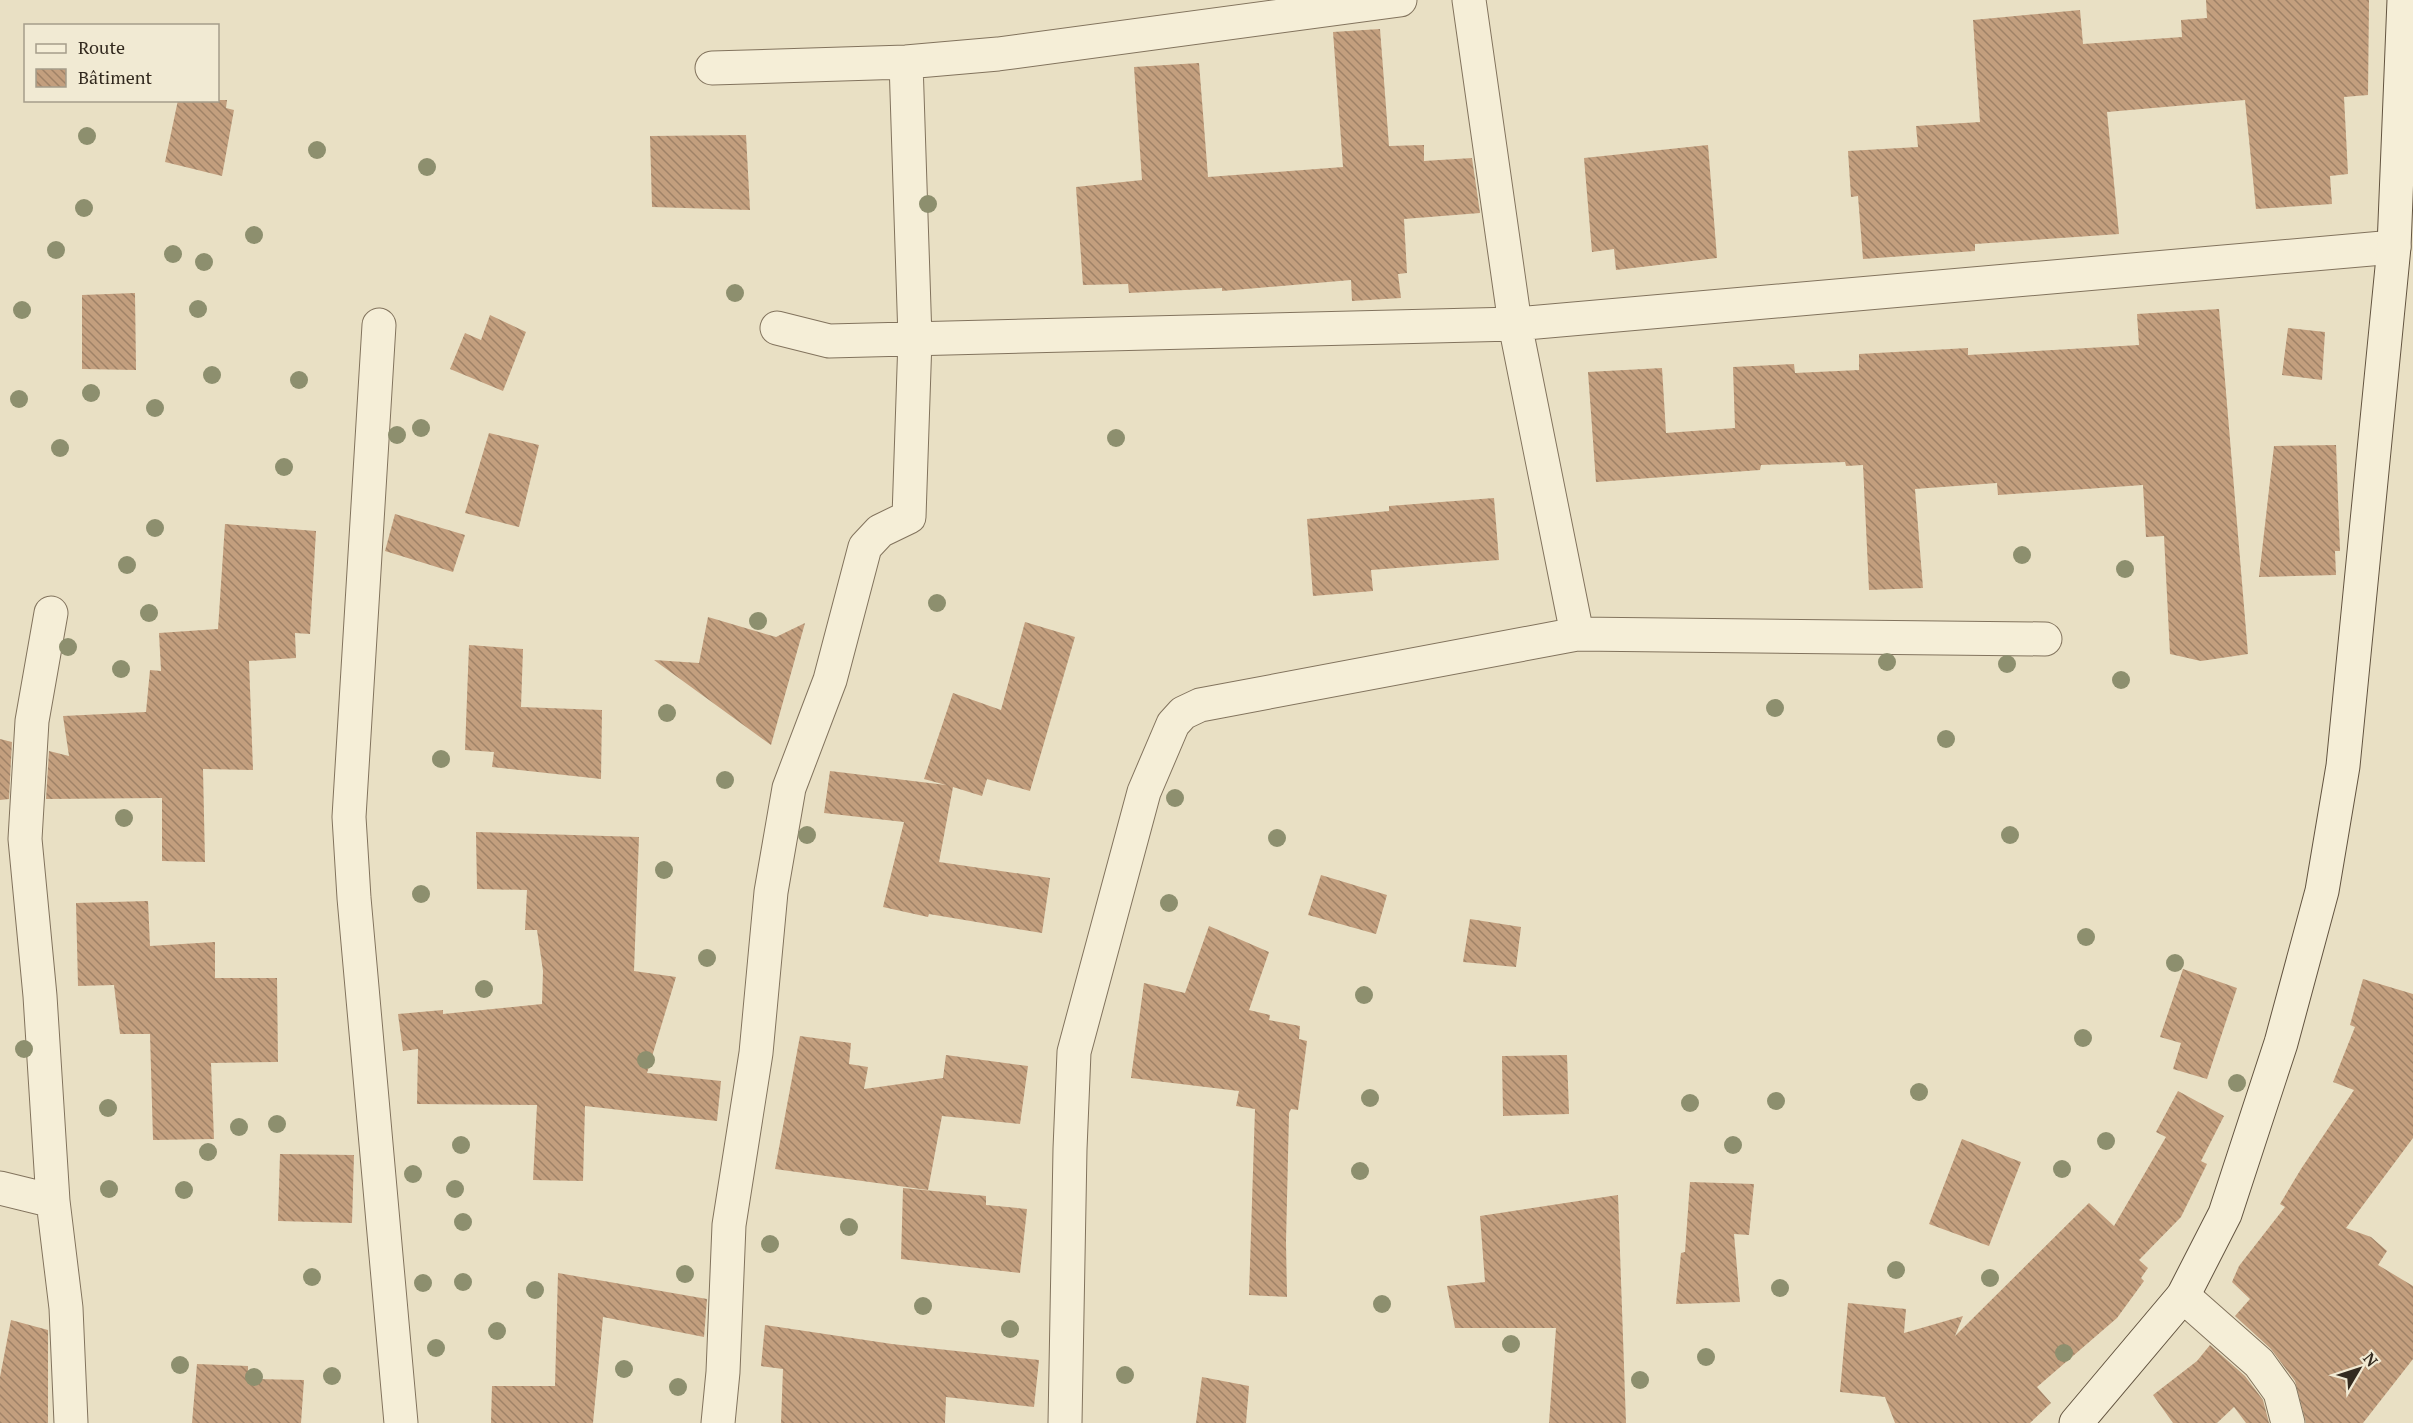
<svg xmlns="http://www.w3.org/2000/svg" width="2413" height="1423" font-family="'PT Serif',serif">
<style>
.building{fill:url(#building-back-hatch)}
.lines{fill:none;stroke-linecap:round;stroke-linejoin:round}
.minor-casing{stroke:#82735d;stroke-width:35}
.secondary-casing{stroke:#635440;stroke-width:35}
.minor{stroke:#f5eed7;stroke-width:33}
.secondary{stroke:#f5eed7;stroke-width:33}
.tree{fill:#8d8f6e}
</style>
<defs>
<pattern id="building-back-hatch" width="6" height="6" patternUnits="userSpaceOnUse" patternTransform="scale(1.5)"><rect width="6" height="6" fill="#c39f7e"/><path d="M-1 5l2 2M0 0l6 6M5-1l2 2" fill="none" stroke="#9f8267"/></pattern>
</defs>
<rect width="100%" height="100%" fill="#e9e0c4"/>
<!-- building -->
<path class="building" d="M2206,0H2369L2368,95L2344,97L2348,174L2330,176L2332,204L2256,209L2245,100L2107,112L2119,234L1975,244V251L1863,259L1858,196L1851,197L1848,151L1918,147L1916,126L1980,122L1973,20L2080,10L2083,44L2182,37L2181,20L2207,18Z
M1380,29L1389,146L1424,145V161L1472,158L1480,213L1404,219L1407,273L1398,274L1401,298L1352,301L1351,280L1222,291V288L1129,293L1128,284L1083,285L1076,187L1142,180L1134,67L1199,63L1208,177L1343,167L1333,32Z
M178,100H227L226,108L234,110L222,176L165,162Z
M746,135L750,210L652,207L650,136Z
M1708,145L1717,258L1616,270L1614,249L1592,252L1584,158Z
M135,293L136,370L82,369V295Z
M2219,309L2248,654L2201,661L2170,654L2164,536L2146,537L2143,485L1998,495L1997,483L1915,489L1923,588L1869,590L1863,465L1846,466L1845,462L1761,465L1760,470L1596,482L1588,372L1662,368L1666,433L1735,428L1733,367L1794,364L1795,373L1859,370V354L1968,348V355L2139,345L2137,314Z
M490,315L526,332L503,391L450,369L465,333L481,340Z
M2288,328L2325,332L2322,380L2282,375Z
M489,433L539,445L519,527L465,513Z
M2336,445L2340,551H2335L2336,575L2259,577L2274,446Z
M1494,498L1499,560L1371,570L1373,591L1313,596L1307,519L1389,511V506Z
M395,514L465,535L453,572L385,551Z
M225,524L316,531L310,634L295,633L296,658L249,661L253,770L203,769L205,862L162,861V798L46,799L49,751L69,756L63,716L146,712L150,670L161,671L159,633L218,629Z
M708,617L776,637L805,623L771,745L654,660L699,663Z
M1025,622L1075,637L1030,791L987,779L982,796L953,787L939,862L1050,878L1042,933L929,914L928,917L883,907L904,822L824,813L830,771L946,785L924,779L953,693L1001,710Z
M469,645L523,649L521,707L602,710L601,779L492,767L494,752L465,750Z
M0,739L12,742L9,799L0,800Z
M476,832L639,837L634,971L676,977L647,1073L721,1081L717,1121L585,1106L583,1181L533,1180L537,1105L417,1104L418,1049L403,1051L398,1014L443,1010V1014L542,1004L543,971L537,930H525L527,890L477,889Z
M1321,875L1387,895L1376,934L1308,915Z
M148,901L150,946L215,942V978H277L278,1062L211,1063L214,1139L153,1140L150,1034H120L114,985L78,986L76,903Z
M1470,919L1521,927L1516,967L1463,962Z
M1209,926L1269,952L1249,1010L1270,1015L1269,1020L1300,1026L1299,1039L1307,1041L1298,1110L1291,1109L1289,1113L1286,1242L1287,1297L1249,1295L1255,1109L1236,1106L1239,1091L1131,1078L1144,983L1185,993Z
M2183,969L2237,988L2207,1079L2173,1069L2181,1043L2160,1037Z
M2363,979L2413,994V1138L2346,1228L2371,1237L2387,1251L2378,1265L2413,1286V1359L2363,1423H2306L2295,1381L2271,1349L2235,1316L2250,1299L2232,1282L2239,1266L2285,1207L2280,1204L2301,1169L2354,1090L2333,1082L2355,1027L2350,1025Z
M800,1036L851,1043L849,1064L868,1067L864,1089L943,1078L946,1055L1028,1066L1020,1124L942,1116L928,1190L775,1169Z
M1567,1055L1569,1114L1503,1116L1502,1056Z
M2178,1091L2224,1116L2201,1161L2207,1164L2181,1217L2139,1260L2148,1268L2141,1278L2144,1281L2117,1318L2037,1387L2051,1403L2030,1423H1895L1885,1397L1840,1392L1848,1303L1906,1309L1904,1333L1963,1316L1955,1336L2089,1203L2114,1226L2166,1137L2156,1132Z
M1962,1139L2021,1162L1989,1246L1929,1224Z
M280,1154L354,1155L352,1223L278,1221Z
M1690,1182L1754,1184L1749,1235L1734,1234L1740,1302L1676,1304L1681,1253L1685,1252Z
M903,1188L986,1196V1205L1027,1209L1020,1273L901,1259Z
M1618,1195L1626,1423H1549L1556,1328H1455L1447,1286L1485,1282L1480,1216Z
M558,1273L707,1299L704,1337L603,1317L593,1423H491L492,1386H555Z
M11,1320L48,1330V1423H0V1377Z
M765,1325L892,1344L1039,1360L1034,1407L946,1397L945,1423H781L783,1369L761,1366Z
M2210,1345L2245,1376L2263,1400L2269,1423H2246L2234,1407L2217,1423H2173L2153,1395L2197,1361Z
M197,1364L248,1366V1379L304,1380L301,1423H192Z
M1202,1377L1249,1386L1246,1423H1196Z"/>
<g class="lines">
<!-- minor casing -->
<g class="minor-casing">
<path id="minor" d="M712,68L906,62L998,54L1400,0
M379,325L349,817L354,898L401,1423
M777,328L829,341L1515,324L1469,0
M51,613L32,721L25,839L40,996L53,1201L66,1308L71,1423
M1577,634L1515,324L2394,247
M0,1188L53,1201
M2183,1296L2259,1363L2280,1392L2288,1423
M718,1423L723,1372L729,1225L756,1053L771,892L789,788L830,680L865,547L880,531L909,517L915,339L906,62
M1065,1423L1070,1149L1074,1052L1144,792L1173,724L1183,713L1200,705L1577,634L2045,639"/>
</g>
<!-- secondary casing -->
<g class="secondary-casing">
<path id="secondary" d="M2076,1423L2183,1296L2225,1214L2281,1043L2322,891L2343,766L2394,247L2404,0"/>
</g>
<!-- minor -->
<use href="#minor" class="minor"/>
<!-- secondary -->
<use href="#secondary" class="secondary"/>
</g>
<!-- trees -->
<g class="tree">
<circle cx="87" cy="136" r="9"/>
<circle cx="317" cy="150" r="9"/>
<circle cx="427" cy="167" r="9"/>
<circle cx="928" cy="204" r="9"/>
<circle cx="84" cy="208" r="9"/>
<circle cx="254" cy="235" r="9"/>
<circle cx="56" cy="250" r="9"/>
<circle cx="173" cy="254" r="9"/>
<circle cx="204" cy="262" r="9"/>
<circle cx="735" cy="293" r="9"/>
<circle cx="198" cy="309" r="9"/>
<circle cx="22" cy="310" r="9"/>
<circle cx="212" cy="375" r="9"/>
<circle cx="299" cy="380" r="9"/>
<circle cx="91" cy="393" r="9"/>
<circle cx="19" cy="399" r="9"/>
<circle cx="155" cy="408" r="9"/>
<circle cx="421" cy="428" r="9"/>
<circle cx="397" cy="435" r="9"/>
<circle cx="1116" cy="438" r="9"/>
<circle cx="60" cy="448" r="9"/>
<circle cx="284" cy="467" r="9"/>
<circle cx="155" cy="528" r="9"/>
<circle cx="2022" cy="555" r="9"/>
<circle cx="127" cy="565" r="9"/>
<circle cx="2125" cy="569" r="9"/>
<circle cx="937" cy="603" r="9"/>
<circle cx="149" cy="613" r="9"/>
<circle cx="758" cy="621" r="9"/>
<circle cx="68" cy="647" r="9"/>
<circle cx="1887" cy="662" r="9"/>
<circle cx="2007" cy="664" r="9"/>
<circle cx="121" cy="669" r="9"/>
<circle cx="2121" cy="680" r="9"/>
<circle cx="1775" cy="708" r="9"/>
<circle cx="667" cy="713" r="9"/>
<circle cx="1946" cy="739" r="9"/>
<circle cx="441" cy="759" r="9"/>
<circle cx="725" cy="780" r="9"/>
<circle cx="1175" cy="798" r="9"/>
<circle cx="124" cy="818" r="9"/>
<circle cx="807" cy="835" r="9"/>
<circle cx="2010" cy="835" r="9"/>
<circle cx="1277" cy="838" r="9"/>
<circle cx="664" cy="870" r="9"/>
<circle cx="421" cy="894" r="9"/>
<circle cx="1169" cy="903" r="9"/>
<circle cx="2086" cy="937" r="9"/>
<circle cx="707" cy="958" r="9"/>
<circle cx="2175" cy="963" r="9"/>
<circle cx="484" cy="989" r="9"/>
<circle cx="1364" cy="995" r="9"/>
<circle cx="2083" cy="1038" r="9"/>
<circle cx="24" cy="1049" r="9"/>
<circle cx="646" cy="1060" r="9"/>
<circle cx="2237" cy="1083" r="9"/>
<circle cx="1919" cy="1092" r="9"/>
<circle cx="1370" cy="1098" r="9"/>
<circle cx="1776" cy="1101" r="9"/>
<circle cx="1690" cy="1103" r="9"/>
<circle cx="108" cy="1108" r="9"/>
<circle cx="277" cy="1124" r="9"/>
<circle cx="239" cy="1127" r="9"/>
<circle cx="2106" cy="1141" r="9"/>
<circle cx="461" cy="1145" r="9"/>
<circle cx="1733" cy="1145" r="9"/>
<circle cx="208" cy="1152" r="9"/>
<circle cx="2062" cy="1169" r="9"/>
<circle cx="1360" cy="1171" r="9"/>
<circle cx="413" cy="1174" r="9"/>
<circle cx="109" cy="1189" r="9"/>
<circle cx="455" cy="1189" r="9"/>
<circle cx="184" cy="1190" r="9"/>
<circle cx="463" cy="1222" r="9"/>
<circle cx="849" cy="1227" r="9"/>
<circle cx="770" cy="1244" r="9"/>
<circle cx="1896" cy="1270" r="9"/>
<circle cx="685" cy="1274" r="9"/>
<circle cx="312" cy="1277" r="9"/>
<circle cx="1990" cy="1278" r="9"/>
<circle cx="463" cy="1282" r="9"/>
<circle cx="423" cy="1283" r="9"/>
<circle cx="1780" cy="1288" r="9"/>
<circle cx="535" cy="1290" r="9"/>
<circle cx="1382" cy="1304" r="9"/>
<circle cx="923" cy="1306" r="9"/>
<circle cx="1010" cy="1329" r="9"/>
<circle cx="497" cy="1331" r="9"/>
<circle cx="1511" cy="1344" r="9"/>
<circle cx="436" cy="1348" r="9"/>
<circle cx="2064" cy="1353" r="9"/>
<circle cx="1706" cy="1357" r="9"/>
<circle cx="180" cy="1365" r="9"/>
<circle cx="624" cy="1369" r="9"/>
<circle cx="1125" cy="1375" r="9"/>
<circle cx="332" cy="1376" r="9"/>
<circle cx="254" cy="1377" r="9"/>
<circle cx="1640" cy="1380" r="9"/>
<circle cx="678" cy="1387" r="9"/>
</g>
<!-- legend -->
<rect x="24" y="24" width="195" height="78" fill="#f1ead3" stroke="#a59d8b" stroke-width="1.5"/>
<rect x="36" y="44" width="30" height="9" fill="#f5eed7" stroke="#a59d8b" stroke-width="1.5"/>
<text x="78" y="54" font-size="18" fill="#332a1f">Route</text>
<rect x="36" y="69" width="30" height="18" fill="url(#building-back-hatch)" stroke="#a59d8b" stroke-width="1.5"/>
<text x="78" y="84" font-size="18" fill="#332a1f">Bâtiment</text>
<!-- north arrow -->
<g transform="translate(2359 1369) rotate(51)" stroke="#f1ead3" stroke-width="4.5" paint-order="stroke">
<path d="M0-4.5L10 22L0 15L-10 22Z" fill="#332a1f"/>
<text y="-9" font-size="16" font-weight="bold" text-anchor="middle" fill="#332a1f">N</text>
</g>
</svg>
